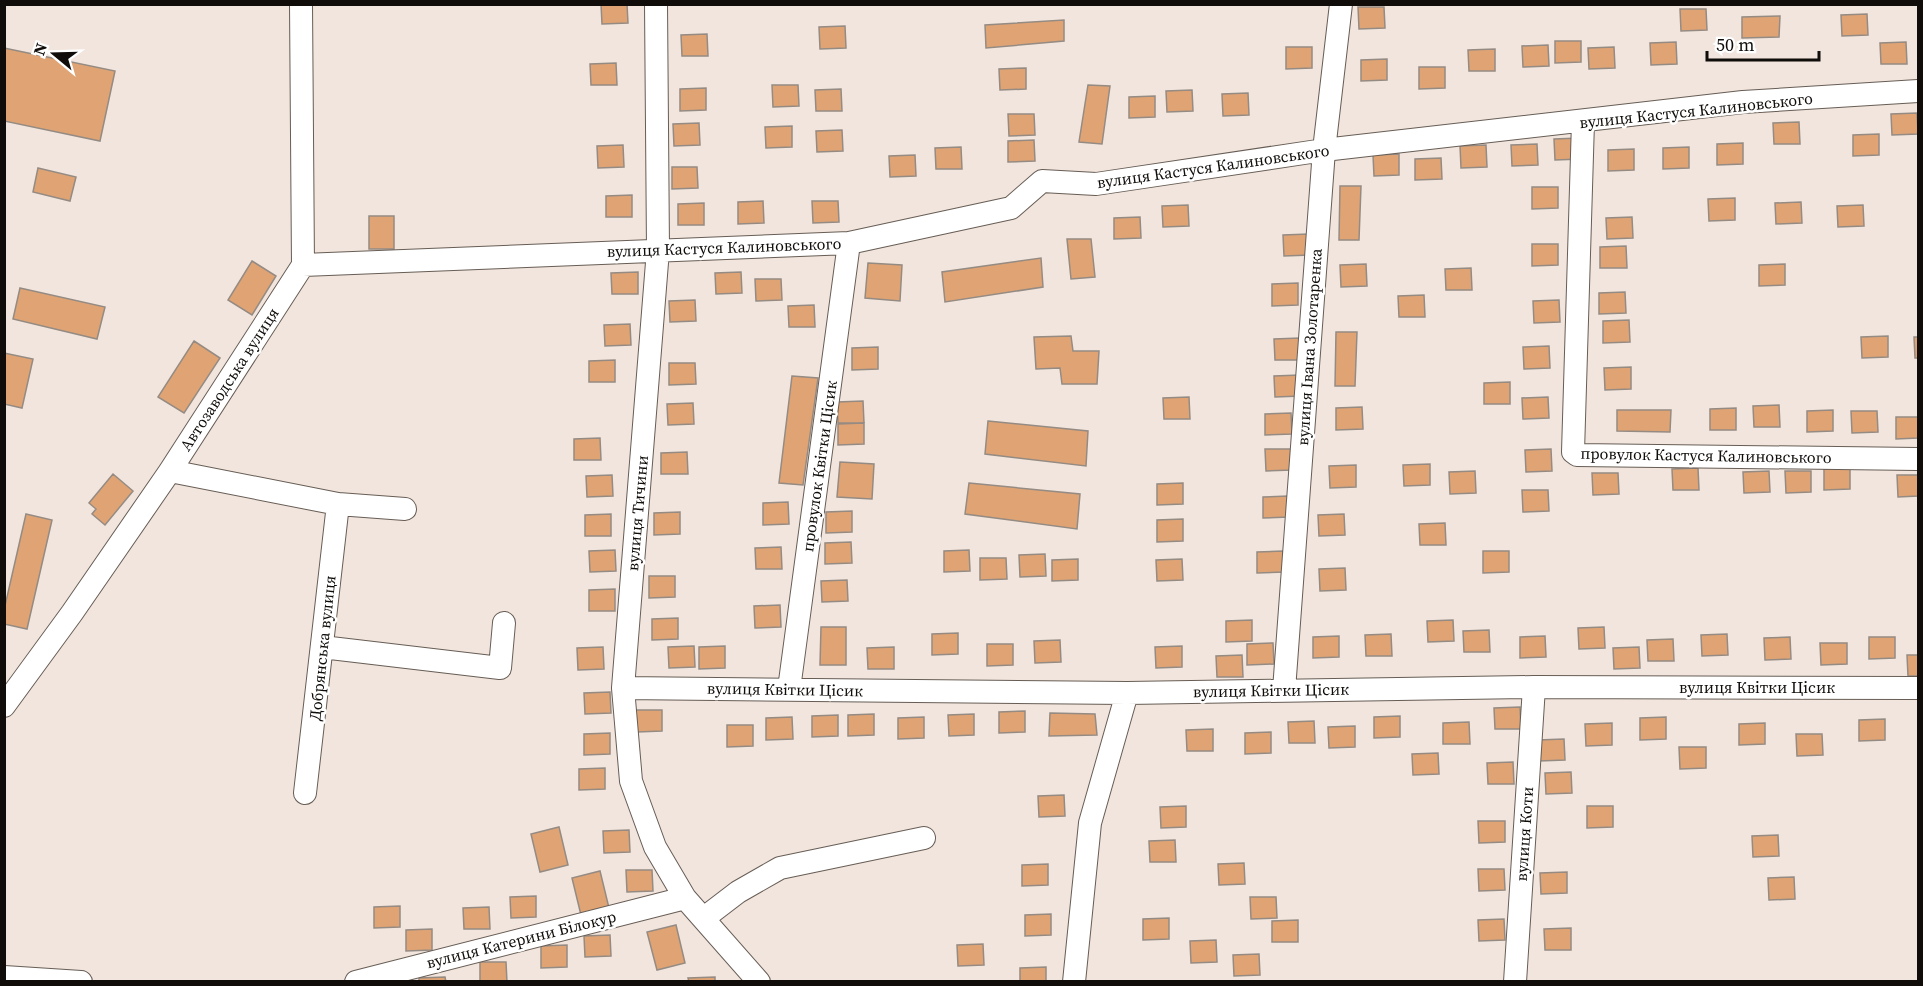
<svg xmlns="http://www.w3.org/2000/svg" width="1923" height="986" font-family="'Source Serif 4',serif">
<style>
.building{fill:#e0a474;stroke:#958b83;stroke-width:1.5}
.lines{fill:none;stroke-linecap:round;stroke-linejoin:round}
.minor-casing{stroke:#675d55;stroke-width:24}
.minor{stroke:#fff;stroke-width:22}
.labels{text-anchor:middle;stroke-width:5;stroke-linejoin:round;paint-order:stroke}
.street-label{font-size:16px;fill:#0f0c09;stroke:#fff}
</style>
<rect width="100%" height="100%" fill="#f1e5dd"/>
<!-- building -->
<path class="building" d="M601,4H627L628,23L602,24Z
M1358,7H1384L1385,28L1359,29Z
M1680,9H1706L1707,30L1681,31Z
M1867,14L1868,35L1842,36L1841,15Z
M1780,16L1779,37L1742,38V17Z
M1064,20V41L986,48L985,25Z
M845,26L846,48L820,49L819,27Z
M707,34L708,56H682L681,35Z
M1555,41H1581V62L1555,63Z
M1676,42L1677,64L1651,65L1650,43Z
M1906,42L1907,64H1881L1880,43Z
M1548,45L1549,66L1523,67L1522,46Z
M1286,47H1312V68L1286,69Z
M1614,47L1615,68L1589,69L1588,48Z
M4,48L115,71L100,141L4,121Z
M1495,49V71H1469L1468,50Z
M1387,59V80L1361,81V60Z
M616,63L617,85H591L590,64Z
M1419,67H1445V88L1419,89Z
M1026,68V89L1000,90L999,69Z
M772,85H798L799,106L773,107Z
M1088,85L1110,86L1102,144L1079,142Z
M706,88V110L680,111V89Z
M841,89L842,111H816L815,90Z
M1192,90L1193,111L1167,112L1166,91Z
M1248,93L1249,115L1223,116L1222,94Z
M1155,96V117L1129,118V97Z
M1917,113L1918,134L1892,135L1891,114Z
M1008,114H1034L1035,135L1009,136Z
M1799,122L1800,144H1774L1773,123Z
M699,123L700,145L674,146L673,124Z
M792,126V147L766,148L765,127Z
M842,130L843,151L817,152L816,131Z
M1879,134V155L1853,156V135Z
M1580,138L1581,159L1555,160L1554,139Z
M1034,140L1035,161L1008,162V141Z
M1743,143V164L1717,165V144Z
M1537,144L1538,165L1512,166L1511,145Z
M623,145L624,167L598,168L597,146Z
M1486,145L1487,167L1461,168L1460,146Z
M961,147L962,169H936L935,148Z
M1689,147V168L1663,169V148Z
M1634,149V170L1608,171V150Z
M1399,154V175L1374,176L1373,155Z
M915,155L916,176L890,177L889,156Z
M1441,158L1442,179L1415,180V159Z
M672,167H697L698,188L672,189Z
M38,168L76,177L70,201L33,192Z
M1340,186H1361L1359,240H1339Z
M1532,187H1558V208L1532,209Z
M632,195V217H606V196Z
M1735,198V220L1709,221L1708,199Z
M763,201L764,223L738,224V202Z
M812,201H838L839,222L813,223Z
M1801,202L1802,223L1776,224L1775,203Z
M704,203V225H678V204Z
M1188,205L1189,226L1163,227L1162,206Z
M1863,205L1864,226L1838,227L1837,206Z
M369,216H394V249H369Z
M1140,217L1141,238L1114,239V218Z
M1632,217L1633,238L1607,239L1606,218Z
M1309,234L1310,255L1284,256L1283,235Z
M1067,239H1091L1095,277L1071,279Z
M1532,244H1558V265L1532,266Z
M1626,246L1627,268H1600V247Z
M1041,258L1043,287L945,302L942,272Z
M252,261L276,276L252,315L228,300Z
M868,263L902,265L900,301L865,298Z
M1366,264L1367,286L1341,287L1340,265Z
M1785,264V285L1759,286V265Z
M1471,268L1472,290H1446L1445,269Z
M638,272V294H612L611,273Z
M741,272L742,293L716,294L715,273Z
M755,279H781L782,300L756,301Z
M1298,283V305L1272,306V284Z
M20,288L105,307L97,339L13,319Z
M1625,292L1626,313L1599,314V293Z
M1424,295L1425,317H1399L1398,296Z
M695,300L696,321L670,322L669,301Z
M1559,300L1560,322L1534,323L1533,301Z
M814,305L815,327H789L788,306Z
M1629,320L1630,342L1603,343V321Z
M630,324L631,345L605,346L604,325Z
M1336,332H1357L1355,386H1335Z
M1071,336L1073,351H1099L1097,384H1062L1060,368L1036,369L1034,337Z
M1888,336V357L1862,358L1861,337Z
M1914,337H1918V358H1915Z
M1300,338L1301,360H1275L1274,339Z
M194,341L220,358L184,413L158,397Z
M1549,346L1550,368L1524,369L1523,347Z
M878,347V369L852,370V348Z
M4,353L33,359L22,408L4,404Z
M615,360V382H589V361Z
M669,363H695L696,384L669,385Z
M1631,367V389L1605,390L1604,368Z
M1300,375L1301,396L1275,397L1274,376Z
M792,376L818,378L803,485L779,483Z
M1510,382V404H1484V383Z
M1189,397L1190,419H1164L1163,398Z
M1548,397L1549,418L1523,419L1522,398Z
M863,401L864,423H838L837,402Z
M693,403L694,424L668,425L667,404Z
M1779,405L1780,427H1754L1753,406Z
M1362,407L1363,429L1336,430V408Z
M1736,408V430H1710V409Z
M1617,410H1671L1670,432L1617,431Z
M1833,410V431L1807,432V411Z
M1851,411H1877L1878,432L1852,433Z
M1291,413L1292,434L1265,435V414Z
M1896,417H1918V438L1896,439Z
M988,421L1088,431L1086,466L985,454Z
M864,423V444L838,445V424Z
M600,438L601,460H574V439Z
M1265,449H1291L1292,470L1266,471Z
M1551,449L1552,471L1526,472L1525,450Z
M687,452L688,474H661V453Z
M840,462L874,464L872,499L837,497Z
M1430,464V485L1404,486L1403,465Z
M1356,465V487L1330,488L1329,466Z
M1698,468L1699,490H1673L1672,469Z
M1850,468V489L1824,490V469Z
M1475,471L1476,493L1450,494L1449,472Z
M1769,471L1770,492L1744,493L1743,472Z
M1785,471H1811V492L1786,493Z
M1592,473H1618L1619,494L1593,495Z
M113,474L133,491L105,525L92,514L96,509L89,503Z
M612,475L613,496L587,497L586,476Z
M1897,475H1918V496L1898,497Z
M969,483L1080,494L1077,529L965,514Z
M1183,483V504L1157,505V484Z
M1522,490H1548L1549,511L1523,512Z
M1288,496L1289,517L1263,518V497Z
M788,502L789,524L763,525V503Z
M852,511V532L826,533V512Z
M680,512V534L654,535V513Z
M26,514L52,520L27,629L4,624V610Z
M611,514V536H585V515Z
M1344,514L1345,535L1319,536L1318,515Z
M1183,519V541L1157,542V520Z
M1445,523L1446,545H1420L1419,524Z
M851,542L852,563L825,564V543Z
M781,547L782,569H756L755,548Z
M615,550L616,571L590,572L589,551Z
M969,550L970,571L944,572V551Z
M1283,551L1284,572L1257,573V552Z
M1483,551H1509V572L1483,573Z
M1045,554L1046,576L1020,577L1019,555Z
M980,558H1006L1007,579L980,580Z
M1078,559V580L1052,581V560Z
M1182,559L1183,580L1157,581L1156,560Z
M1345,568L1346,590L1320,591L1319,569Z
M649,576H675V597L649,598Z
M847,580L848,601L822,602L821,581Z
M615,589V611H589V590Z
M780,605L781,627L755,628L754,606Z
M678,618V639L652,640V619Z
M1252,620V641L1226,642V621Z
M1453,620L1454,641L1428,642L1427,621Z
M821,627H846V665H820Z
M1604,627L1605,648L1579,649L1578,628Z
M1489,630L1490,652H1464L1463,631Z
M958,633V654L932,655V634Z
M1391,634L1392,656H1366L1365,635Z
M1727,634L1728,655L1702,656L1701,635Z
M1339,636V657L1313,658V637Z
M1545,636L1546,657L1520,658V637Z
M1790,637L1791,659L1765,660L1764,638Z
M1869,637H1895V658L1869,659Z
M1673,639L1674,661H1648L1647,640Z
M1060,640L1061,662L1035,663L1034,641Z
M1273,643L1274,664L1247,665V644Z
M1820,643H1847V664L1821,665Z
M987,644H1013V665L987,666Z
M694,646L695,667L669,668L668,647Z
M725,646V668L699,669V647Z
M1182,646V667L1156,668L1155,647Z
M603,647L604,669L578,670L577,648Z
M894,647V669H868L867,648Z
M1639,647L1640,668L1614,669L1613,648Z
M1242,655L1243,677H1217L1216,656Z
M1907,655H1918V676H1908Z
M610,692L611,713L585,714L584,693Z
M1520,707L1521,729H1495L1494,708Z
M636,710H662V731L637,732Z
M1025,711V732L999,733V712Z
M1050,713L1095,714L1097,735L1049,736Z
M874,714V735L848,736V715Z
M974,714V735L949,736L948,715Z
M838,715V736L812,737V716Z
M1400,716V737L1374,738V717Z
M792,717L793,739L766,740V718Z
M924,717V738L898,739V718Z
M1666,717V739L1640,740V718Z
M1885,719V740L1859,741V720Z
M1314,721L1315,743H1289L1288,722Z
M1469,722L1470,744H1443V723Z
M1612,723V745L1586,746L1585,724Z
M1765,723V744L1739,745V724Z
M727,725H753V746L727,747Z
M1355,726V747L1329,748L1328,727Z
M1213,729V751H1187L1186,730Z
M1271,732V753L1245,754V733Z
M610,733V754L584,755V734Z
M1796,734H1822L1823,755L1797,756Z
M1564,739L1565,760L1539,761L1538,740Z
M1679,747H1706V768L1680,769Z
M1438,753L1439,774L1413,775L1412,754Z
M1513,762L1514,784H1488L1487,763Z
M605,768V789L579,790V769Z
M1571,772L1572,793L1546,794L1545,773Z
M1064,795L1065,816L1039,817L1038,796Z
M1186,806V827L1161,828L1160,807Z
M1587,806H1613V827L1587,828Z
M1478,821H1505V842L1479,843Z
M559,827L568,865L540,872L531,834Z
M629,830L630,852L604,853L603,831Z
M1778,835L1779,856L1753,857L1752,836Z
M1175,840L1176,862H1150L1149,841Z
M1244,863L1245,884L1219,885L1218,864Z
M1048,864V885L1022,886V865Z
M1478,869H1504L1505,890L1479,891Z
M626,870H652L653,891L627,892Z
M600,871L609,908L581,915L572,878Z
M1567,872V893L1541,894L1540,873Z
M1794,877L1795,899L1769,900L1768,878Z
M536,896V917L511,918L510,897Z
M1250,897H1276L1277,918L1251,919Z
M400,906V927L374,928V907Z
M489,907L490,929H464L463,908Z
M1051,914V935L1025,936V915Z
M1169,918V939L1143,940V919Z
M1504,919L1505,940L1479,941L1478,920Z
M1298,920V942H1272V921Z
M676,925L685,963L657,970L647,932Z
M1571,928V950H1545L1544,929Z
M432,929V950L406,951V930Z
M610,935L611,956L585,957L584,936Z
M1216,940L1217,962L1191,963L1190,941Z
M983,944L984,965L958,966L957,945Z
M567,945V967L541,968V946Z
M1259,954L1260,975L1234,976L1233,955Z
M480,962H506L507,982H480Z
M1046,967V982H1020V968Z
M445,977L446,982H419V978Z
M715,977V982H689L688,978Z"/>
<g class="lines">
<!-- minor casing -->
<g class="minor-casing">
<path id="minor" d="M656,4L658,250L623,688L631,781L655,847L685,898L759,982
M1583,122L1573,452L1577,455L1918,459
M303,265L849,243L1011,208L1042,181L1096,184L1324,150L1743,102L1918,91
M170,471L338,504L405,509
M322,647L500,668L504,623
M623,688L1127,693L1534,687L1918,688
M789,689L849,243
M1284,690L1324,150L1341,4
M4,706L72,613L170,471L303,265L301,4
M305,793L338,504
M704,918L738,892L780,868L924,838
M4,977L81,982
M356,982L685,898
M1074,982L1090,823L1127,693
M1515,982L1534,687"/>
</g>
<!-- minor -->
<use href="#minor" class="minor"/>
</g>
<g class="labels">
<!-- street labels -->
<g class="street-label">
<text transform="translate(1696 110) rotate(-6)" y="6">вулиця Кастуся Калиновського</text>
<text transform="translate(1213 166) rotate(-8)" y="6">вулиця Кастуся Калиновського</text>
<text transform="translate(724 247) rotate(-2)" y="6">вулиця Кастуся Калиновського</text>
<text transform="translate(1309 347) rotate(-86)" y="6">вулиця Івана Золотаренка</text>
<text transform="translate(229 379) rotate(-57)" y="6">Автозаводська вулиця</text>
<text transform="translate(1706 455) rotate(1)" y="6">провулок Кастуся Калиновського</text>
<text transform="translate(819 466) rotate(-82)" y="6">провулок Квітки Цісик</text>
<text transform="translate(637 513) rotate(-85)" y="6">вулиця Тичини</text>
<text transform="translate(322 648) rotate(-84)" y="6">Добрянська вулиця</text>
<text x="1757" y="693">вулиця Квітки Цісик</text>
<text transform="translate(785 689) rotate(1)" y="6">вулиця Квітки Цісик</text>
<text transform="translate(1271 690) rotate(-1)" y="6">вулиця Квітки Цісик</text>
<text transform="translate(1524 834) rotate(-86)" y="6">вулиця Коти</text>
<text transform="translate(521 939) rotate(-14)" y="6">вулиця Катерини Білокур</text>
</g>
</g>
<!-- border -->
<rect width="1923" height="986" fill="none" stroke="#0f0c09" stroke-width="12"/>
<!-- north arrow -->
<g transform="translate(54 54) rotate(289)" stroke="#ffffff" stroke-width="4.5" paint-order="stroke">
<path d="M0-4.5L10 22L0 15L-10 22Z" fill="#0f0c09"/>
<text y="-9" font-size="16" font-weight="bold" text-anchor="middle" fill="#0f0c09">N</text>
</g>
<!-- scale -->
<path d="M1707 51v9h112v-9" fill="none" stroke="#0f0c09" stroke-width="3"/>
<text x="1716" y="51" font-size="18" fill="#0f0c09" stroke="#ffffff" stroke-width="4.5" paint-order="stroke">50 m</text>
</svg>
